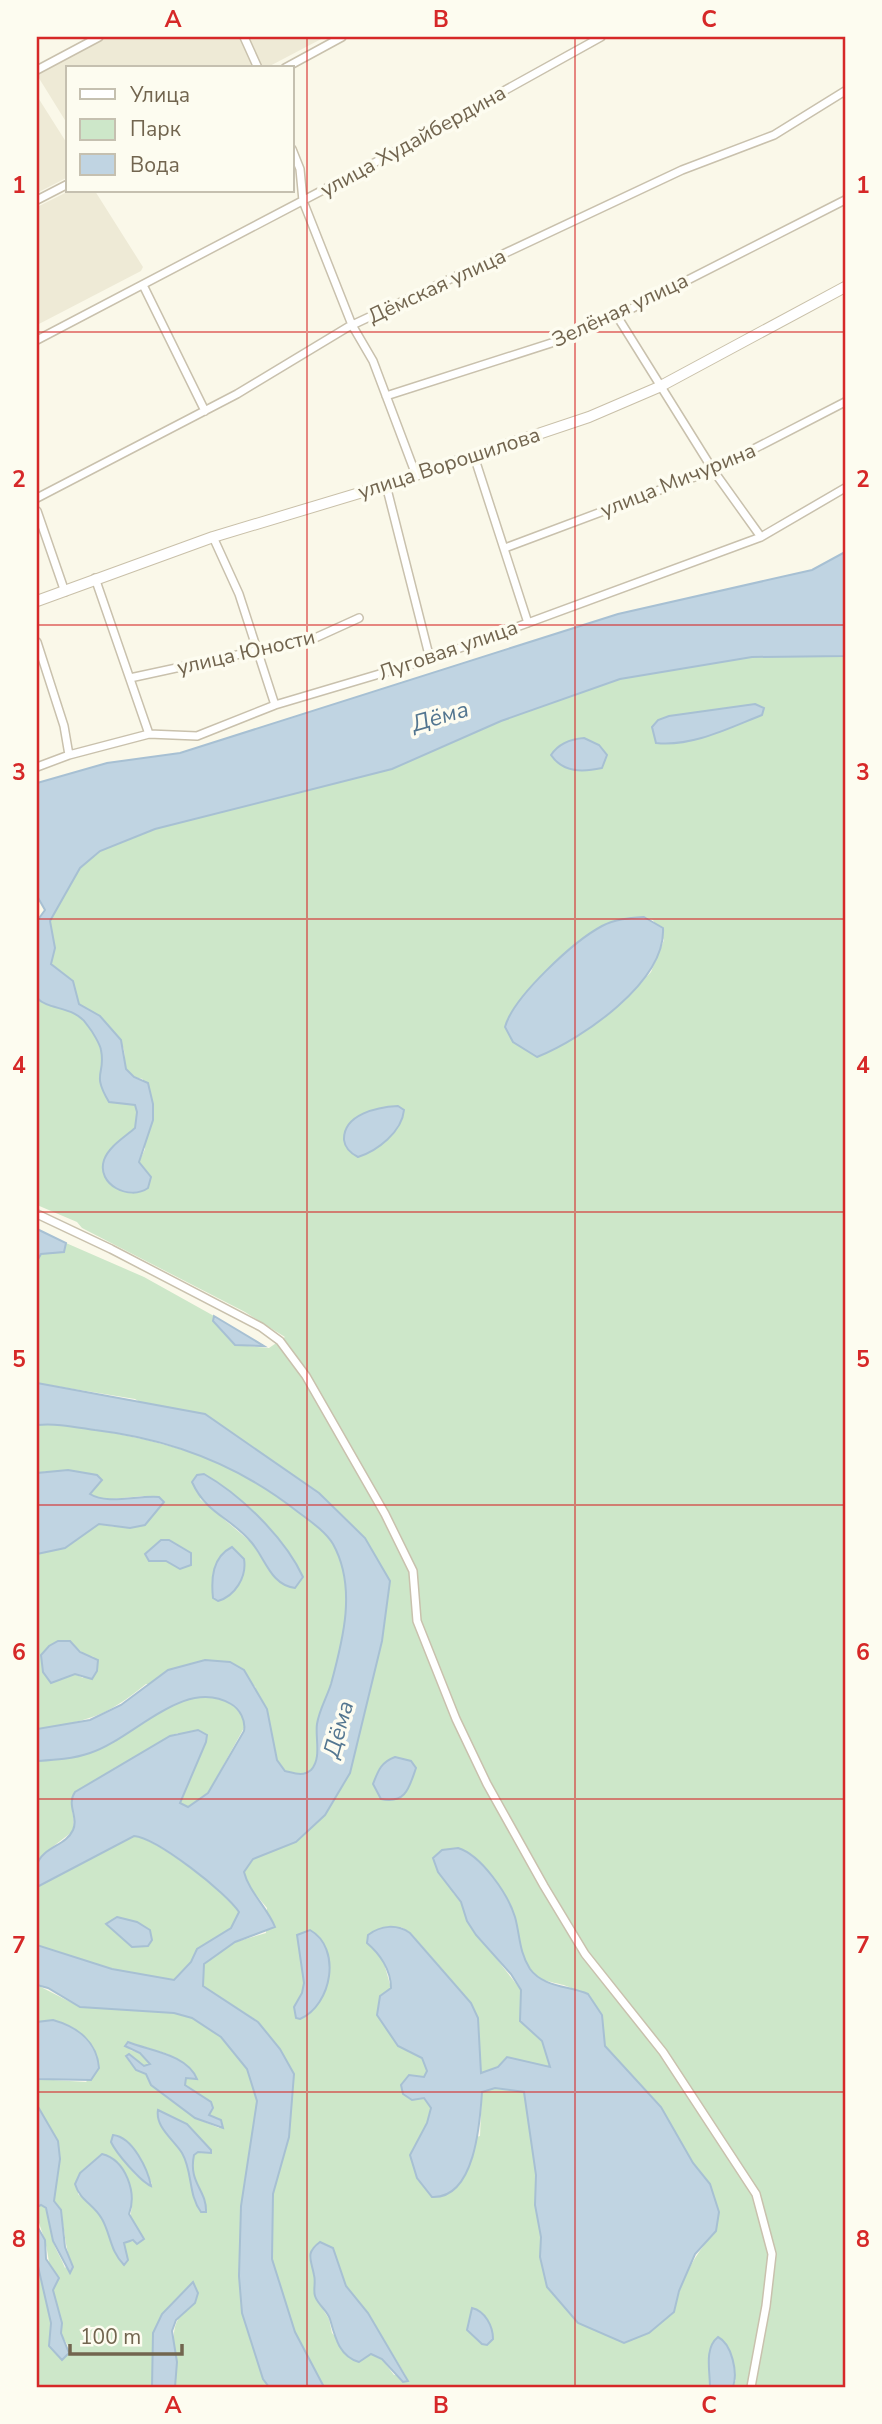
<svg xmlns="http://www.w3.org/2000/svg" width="882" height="2424" font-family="'Nunito Sans',sans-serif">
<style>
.residential{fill:#eeead6}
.green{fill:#cde7c9;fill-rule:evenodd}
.water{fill:#c0d4e2;stroke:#a7c0d3;stroke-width:2}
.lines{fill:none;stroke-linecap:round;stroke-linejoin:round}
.street-casing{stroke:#c9c1ad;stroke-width:10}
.secondary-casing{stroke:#c9c0a9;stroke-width:12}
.street{stroke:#fff;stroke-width:7}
.secondary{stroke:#fff;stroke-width:10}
.grid{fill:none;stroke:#d62828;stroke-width:2;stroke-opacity:0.55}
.labels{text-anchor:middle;stroke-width:7;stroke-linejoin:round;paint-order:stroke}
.street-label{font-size:21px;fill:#72654f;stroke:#fdfcf0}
.water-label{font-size:23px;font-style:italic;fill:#537690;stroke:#fdfcf0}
.neatline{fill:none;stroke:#d62828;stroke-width:2.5}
.grid-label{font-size:23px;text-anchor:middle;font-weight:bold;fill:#d62828}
</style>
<rect width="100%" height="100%" fill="#faf8e9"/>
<!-- residential -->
<path class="residential" d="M107,37H239L254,68H68V125L37,75Z
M247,37H325L266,68H261Z
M37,96L68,145V177L37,193Z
M69,191H95L143,267L141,271L37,325V207Z"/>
<!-- green -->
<path class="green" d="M845,656V2387H733L736,2380L710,2367V2387H324L295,2332L272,2259L273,2193L289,2137L259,2022L203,1986L204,1964L235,1942L266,1933L267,1908L247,1884L244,1872L253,1859L296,1842L350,1773L382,1641L365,1538L135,1399L37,1383V1261L41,1254L64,1252L66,1243L144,1277L214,1316V1321L235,1345L269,1348L285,1337L245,1312L82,1228L77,1222L37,1205V998C49,1011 74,1005 88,1026C92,1031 100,1043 101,1049C106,1075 92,1072 109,1102L135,1105L137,1112L135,1128L113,1146L147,1172L139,1162L145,1149L143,1079L134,1077L126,1069C123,1062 126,1054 123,1047C114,1027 97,1014 79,1004C73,988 59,978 51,964L55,948L50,921L80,868L100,851L155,829L392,769L501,721L620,679L752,657ZM645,917L653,920L664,940L651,972L639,985L590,1026L554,1050L505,1027C512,1001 565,950 588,936C605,925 625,919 645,917ZM458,1848C481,1855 508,1894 515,1918C520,1935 518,1954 531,1970C542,1984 555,1981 569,1987C581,1991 593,2007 602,2015L605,2046L661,2107L693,2163L710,2184L716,2231C693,2256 681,2280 674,2312L540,2257L541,2237L535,2205L536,2175L524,2092L495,2088L482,2092L480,2136L410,2155L427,2123L431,2108L409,2075L424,2077L427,2071L422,2058L398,2046L377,2015L380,1996L391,1988L382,1956L401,1927L411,1933L471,2003L478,2018L481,2073L523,2061L550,2068L542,2041L520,2021L521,1990L467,1921L461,1902L453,1893ZM333,2248L346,2286L368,2313L406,2376L394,2375L382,2359L371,2354L359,2362L332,2333L329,2319L314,2295V2275Z
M50,1424C140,1435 220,1450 293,1508C306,1518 324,1529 333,1543C358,1585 343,1640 331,1683C327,1697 319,1710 317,1724C315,1738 323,1758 311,1770C303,1777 294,1773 285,1771L277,1760L255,1686L146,1684C106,1717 87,1721 37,1729V1554L65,1548L99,1524L115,1527L144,1496L99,1500L90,1494L96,1485L49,1471L37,1473V1425ZM213,1479L263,1523L300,1572L269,1570L252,1543L200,1499ZM75,1646L85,1655L94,1657L83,1678L75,1674L51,1683L43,1672L41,1655Z
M194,1697C217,1696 239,1700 245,1726L208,1793L188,1807L180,1803L185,1787L178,1733L170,1736L75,1793C67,1804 77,1818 72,1832L47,1851L37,1864V1761L91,1753L178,1702Z
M134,1836C157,1839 227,1893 240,1913L231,1928L197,1949L191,1962L174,1980L112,1969L37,1945V1887Z
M37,1985L80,2007L174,2013L192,2018L221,2037L247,2069L257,2101L241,2206L239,2276L242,2313L263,2379L269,2387H175C179,2361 163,2323 188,2310L183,2292L162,2314L153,2333L152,2387H37V2262L51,2323L49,2346L62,2360L69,2347L60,2333C63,2317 56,2306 53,2291C50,2275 49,2253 44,2238C40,2225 37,2220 37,2207L41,2205C54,2213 49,2228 53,2242C56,2251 62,2259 65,2268L71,2261C62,2241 67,2219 54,2201L59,2150L37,2105V2079L86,2082L99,2068C96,2039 68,2015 37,2022ZM128,2042L168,2054L194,2073L186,2078L185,2084L206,2099L209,2115L219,2120V2128L195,2118L151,2085L146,2074L129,2062L133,2059L144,2066L150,2064L140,2053L130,2050ZM119,2136L140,2157L152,2184C131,2180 120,2154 119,2136ZM98,2157L132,2206L130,2218L144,2239L124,2243L127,2262L99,2214L78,2194L80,2173Z"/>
<!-- water -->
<path class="water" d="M845,552V656L752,657L620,679L501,721L392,769L155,829L100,851L80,868L50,921L55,948L51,964L73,981L79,1004L100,1016L121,1040L126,1069L134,1077L148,1083L153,1104V1120L139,1162L151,1177L148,1188C130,1201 96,1185 104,1160C109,1146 125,1137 135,1128L137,1112L135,1105L109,1102C91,1072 106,1075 101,1050C100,1044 92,1031 88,1026C75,1005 49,1011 37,998V921L45,910L37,896V783L107,763L180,753L618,614L812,570Z
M755,704L764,708L762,715C729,728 692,747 656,743L652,727L658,720L669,716Z
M584,738L599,745L607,755L602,768C583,772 563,773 551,755C559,743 570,739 584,738Z
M644,917L663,928C666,982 582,1039 537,1057L513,1042L505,1027C513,997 574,941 602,926C615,919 630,918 644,917Z
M398,1106L404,1110C402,1132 377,1151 358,1157C350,1153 345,1148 344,1140C343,1114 378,1107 398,1106Z
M37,1229L66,1243L64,1252L41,1254L37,1261Z
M214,1316L264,1346L235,1345L213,1321Z
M37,1383L205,1414L319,1493L365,1538L390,1581L382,1641L350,1773L325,1815L296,1842L253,1859L244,1872C249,1892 267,1907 275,1927L235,1942L204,1964L203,1986L258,2022L280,2049L294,2074L289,2137L273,2194L272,2259L295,2332L324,2387H269L263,2379L242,2313L239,2276L241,2206L257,2101L247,2069L221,2037L192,2018L174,2013L80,2007L48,1988L37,1985V1945L112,1969L174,1980L191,1962L197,1949L231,1928L239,1912C227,1893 157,1838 134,1836L37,1887C37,1881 35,1871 37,1865C42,1847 66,1846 73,1830C79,1817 66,1805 75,1792L170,1736L198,1730L207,1735L206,1742L180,1803L188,1807L208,1793L244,1731C246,1721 240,1709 231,1704C184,1676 134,1739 90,1753C73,1759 54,1760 37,1761V1729L90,1720L121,1705L168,1670L205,1660L230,1662L244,1670L267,1709L277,1760L285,1771C294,1773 303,1777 311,1770C322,1758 315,1738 317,1724C319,1710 327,1697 331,1684C343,1640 357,1587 333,1544C325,1531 310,1521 298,1512C239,1465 170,1439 95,1430C75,1427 56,1423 37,1425Z
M68,1470L97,1475L102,1480L90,1494C107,1505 138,1495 159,1497L164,1502L145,1525L130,1528L99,1524L65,1548L37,1554V1473Z
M204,1474C241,1495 285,1538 303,1577L295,1588C271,1585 266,1560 252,1543C231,1517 207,1515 192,1482L197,1475Z
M161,1540H169L191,1553V1565L180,1569L166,1561H149L145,1554Z
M232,1547L244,1559C247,1577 235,1596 218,1601L213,1598C211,1579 212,1557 232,1547Z
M58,1641H70L80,1652L98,1660L97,1671L92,1679L75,1674L51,1683L43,1672L41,1655L49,1646Z
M395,1757L411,1761L416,1768C409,1788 406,1804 381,1799L373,1784C378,1771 381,1762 395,1757Z
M458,1848C481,1855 508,1894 515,1917C520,1935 519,1952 530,1969C543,1987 569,1986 588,1994L602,2015L605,2046L661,2107L693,2163L710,2184L719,2212L716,2231L695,2254L679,2291L674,2312L649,2333L624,2343L578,2323L547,2287L540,2257L541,2237L535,2205L536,2175L524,2092L495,2088L482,2092C480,2123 475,2199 432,2197L417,2178L410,2155L427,2123L431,2108L424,2098L412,2100L403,2094L401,2085L409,2075L424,2077L427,2071L422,2058L398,2046L377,2015L380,1996L391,1988C391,1970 380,1954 367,1943L368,1935C381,1925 397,1924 410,1933L471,2003L478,2018L481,2073L498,2067L507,2057L550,2067L542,2041L520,2021L521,1990L511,1974L476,1935L467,1921L461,1902L438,1872L433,1858L442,1850Z
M117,1917L137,1922L150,1930L152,1940L148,1946L132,1947L106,1924Z
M310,1930C342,1948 332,2005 300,2019L296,2018L294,2007L302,1993L304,1983L297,1935Z
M53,2020C78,2027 97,2042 99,2068L91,2080L37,2079V2022Z
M128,2042C150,2051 187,2054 197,2079L186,2078L185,2085L211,2102L213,2108L209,2115L221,2120L223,2128L195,2118L151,2085L146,2074L136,2070L126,2056L129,2054L144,2066L150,2064L140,2053L125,2046Z
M37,2105L58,2141L60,2159L54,2201L61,2210L65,2247L73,2267L70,2273L53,2241L46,2208L41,2205L37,2207Z
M158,2110L187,2124L211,2150V2153L198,2152L194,2155C188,2183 207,2190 206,2212H201C188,2195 193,2172 182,2153C174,2140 155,2127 158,2110Z
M113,2135C133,2137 148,2170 151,2186C140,2181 116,2153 111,2142Z
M102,2154C126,2160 137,2193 129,2214L144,2239L137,2244L133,2240L124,2243L128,2260L124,2265C110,2251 111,2235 102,2219C94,2204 80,2201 75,2184L80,2173Z
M37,2226L45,2240L46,2259L59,2278L53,2290L62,2323L61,2333L69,2353L62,2360L49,2346L51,2323L37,2262Z
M320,2242L333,2248L346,2286L368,2313L408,2381L403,2382L382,2359L371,2354L359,2362C339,2356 335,2337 330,2319C327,2310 318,2305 315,2296C313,2290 316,2282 314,2275C311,2259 305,2253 320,2242Z
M193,2282L198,2293L195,2303L176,2320L172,2331L177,2362L175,2387H152L153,2333L162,2314Z
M472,2308C485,2311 493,2326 493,2339L487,2345L482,2344L467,2330Z
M718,2337C732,2344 738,2373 733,2387H710C710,2371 704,2348 718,2337Z"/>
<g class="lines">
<!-- street casing -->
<g class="street-casing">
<path id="street" d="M244,37L258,68
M285,68L342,37
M37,70L99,37
M292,149L300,169L303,201L352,325L373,361L416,475
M37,200L68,184
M143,285L205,411
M617,316L713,470L761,537
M37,340L365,168L601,37
M386,396L570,337L617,316L845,200
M474,456L528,623
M386,485L430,659
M37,498L237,394L348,327L682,170L774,135L845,91
M37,511L65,592
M213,537L239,594L275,705
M505,548L713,470L845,402
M95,578L149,734
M37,642L64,726L69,755
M130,678L315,638L359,618
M37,767L69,755L149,734L197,736L275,705L430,659L761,537L845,488
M37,1214L111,1249L261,1327L280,1341L306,1376L385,1514L413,1571L417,1621L456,1719L487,1784L544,1886L585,1954L663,2052L756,2194L772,2254L766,2306L751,2387"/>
</g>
<!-- secondary casing -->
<g class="secondary-casing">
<path id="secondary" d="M37,601L213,537L386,485L589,417L659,387L845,287"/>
</g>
<!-- street -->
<use href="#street" class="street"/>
<!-- secondary -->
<use href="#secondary" class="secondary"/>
</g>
<!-- grid -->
<path class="grid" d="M307,37V2387M575,37V2387M37,332H845M37,625H845M37,919H845M37,1212H845M37,1505H845M37,1799H845M37,2092H845"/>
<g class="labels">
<!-- street labels -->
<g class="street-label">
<text transform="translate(413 141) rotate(-29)" y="7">улица Худайбердина</text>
<text transform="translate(437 286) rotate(-25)" y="7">Дёмская улица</text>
<text transform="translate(620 310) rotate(-25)" y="7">Зелёная улица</text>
<text transform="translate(449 463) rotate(-18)" y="7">улица Ворошилова</text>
<text transform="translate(678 480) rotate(-22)" y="7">улица Мичурина</text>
<text transform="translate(448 650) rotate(-19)" y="7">Луговая улица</text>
<text transform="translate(246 652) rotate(-13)" y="7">улица Юности</text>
</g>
<!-- water labels -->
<g class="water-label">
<text transform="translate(440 716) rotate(-16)" y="8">Дёма</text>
<text transform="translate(338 1729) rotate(-74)" y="8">Дёма</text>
</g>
</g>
<!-- border -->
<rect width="882" height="2424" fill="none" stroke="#fdfcf0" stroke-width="77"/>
<!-- legend -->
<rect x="66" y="66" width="228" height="126" fill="#fdfcf0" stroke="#c5c0b0" stroke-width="2"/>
<rect x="80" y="89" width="35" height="10" fill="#ffffff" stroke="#c5c0b0" stroke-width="2"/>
<text x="130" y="102" font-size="21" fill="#72654f">Улица</text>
<rect x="80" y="119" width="35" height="21" fill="#cde7c9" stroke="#c5c0b0" stroke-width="2"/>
<text x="130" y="136" font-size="21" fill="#72654f">Парк</text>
<rect x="80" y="154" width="35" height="21" fill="#c0d4e2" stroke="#c5c0b0" stroke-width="2"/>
<text x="130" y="172" font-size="21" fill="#72654f">Вода</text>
<!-- scale -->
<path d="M70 2344v10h112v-10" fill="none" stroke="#72654f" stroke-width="3.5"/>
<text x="80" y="2344" font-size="21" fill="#72654f" stroke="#fdfcf0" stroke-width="5" paint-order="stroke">100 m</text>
<rect x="38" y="38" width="806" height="2348" class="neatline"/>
<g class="grid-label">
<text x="173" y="27">A</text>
<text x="441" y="27">B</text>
<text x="709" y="27">C</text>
<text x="19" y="193">1</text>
<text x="863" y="193">1</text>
<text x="19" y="487">2</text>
<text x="863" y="487">2</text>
<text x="19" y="780">3</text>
<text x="863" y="780">3</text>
<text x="19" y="1073">4</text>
<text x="863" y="1073">4</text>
<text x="19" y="1367">5</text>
<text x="863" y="1367">5</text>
<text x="19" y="1660">6</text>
<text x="863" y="1660">6</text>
<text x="19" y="1953">7</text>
<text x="863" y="1953">7</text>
<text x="19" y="2247">8</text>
<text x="863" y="2247">8</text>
<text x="173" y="2413">A</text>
<text x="441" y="2413">B</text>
<text x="709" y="2413">C</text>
</g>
</svg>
